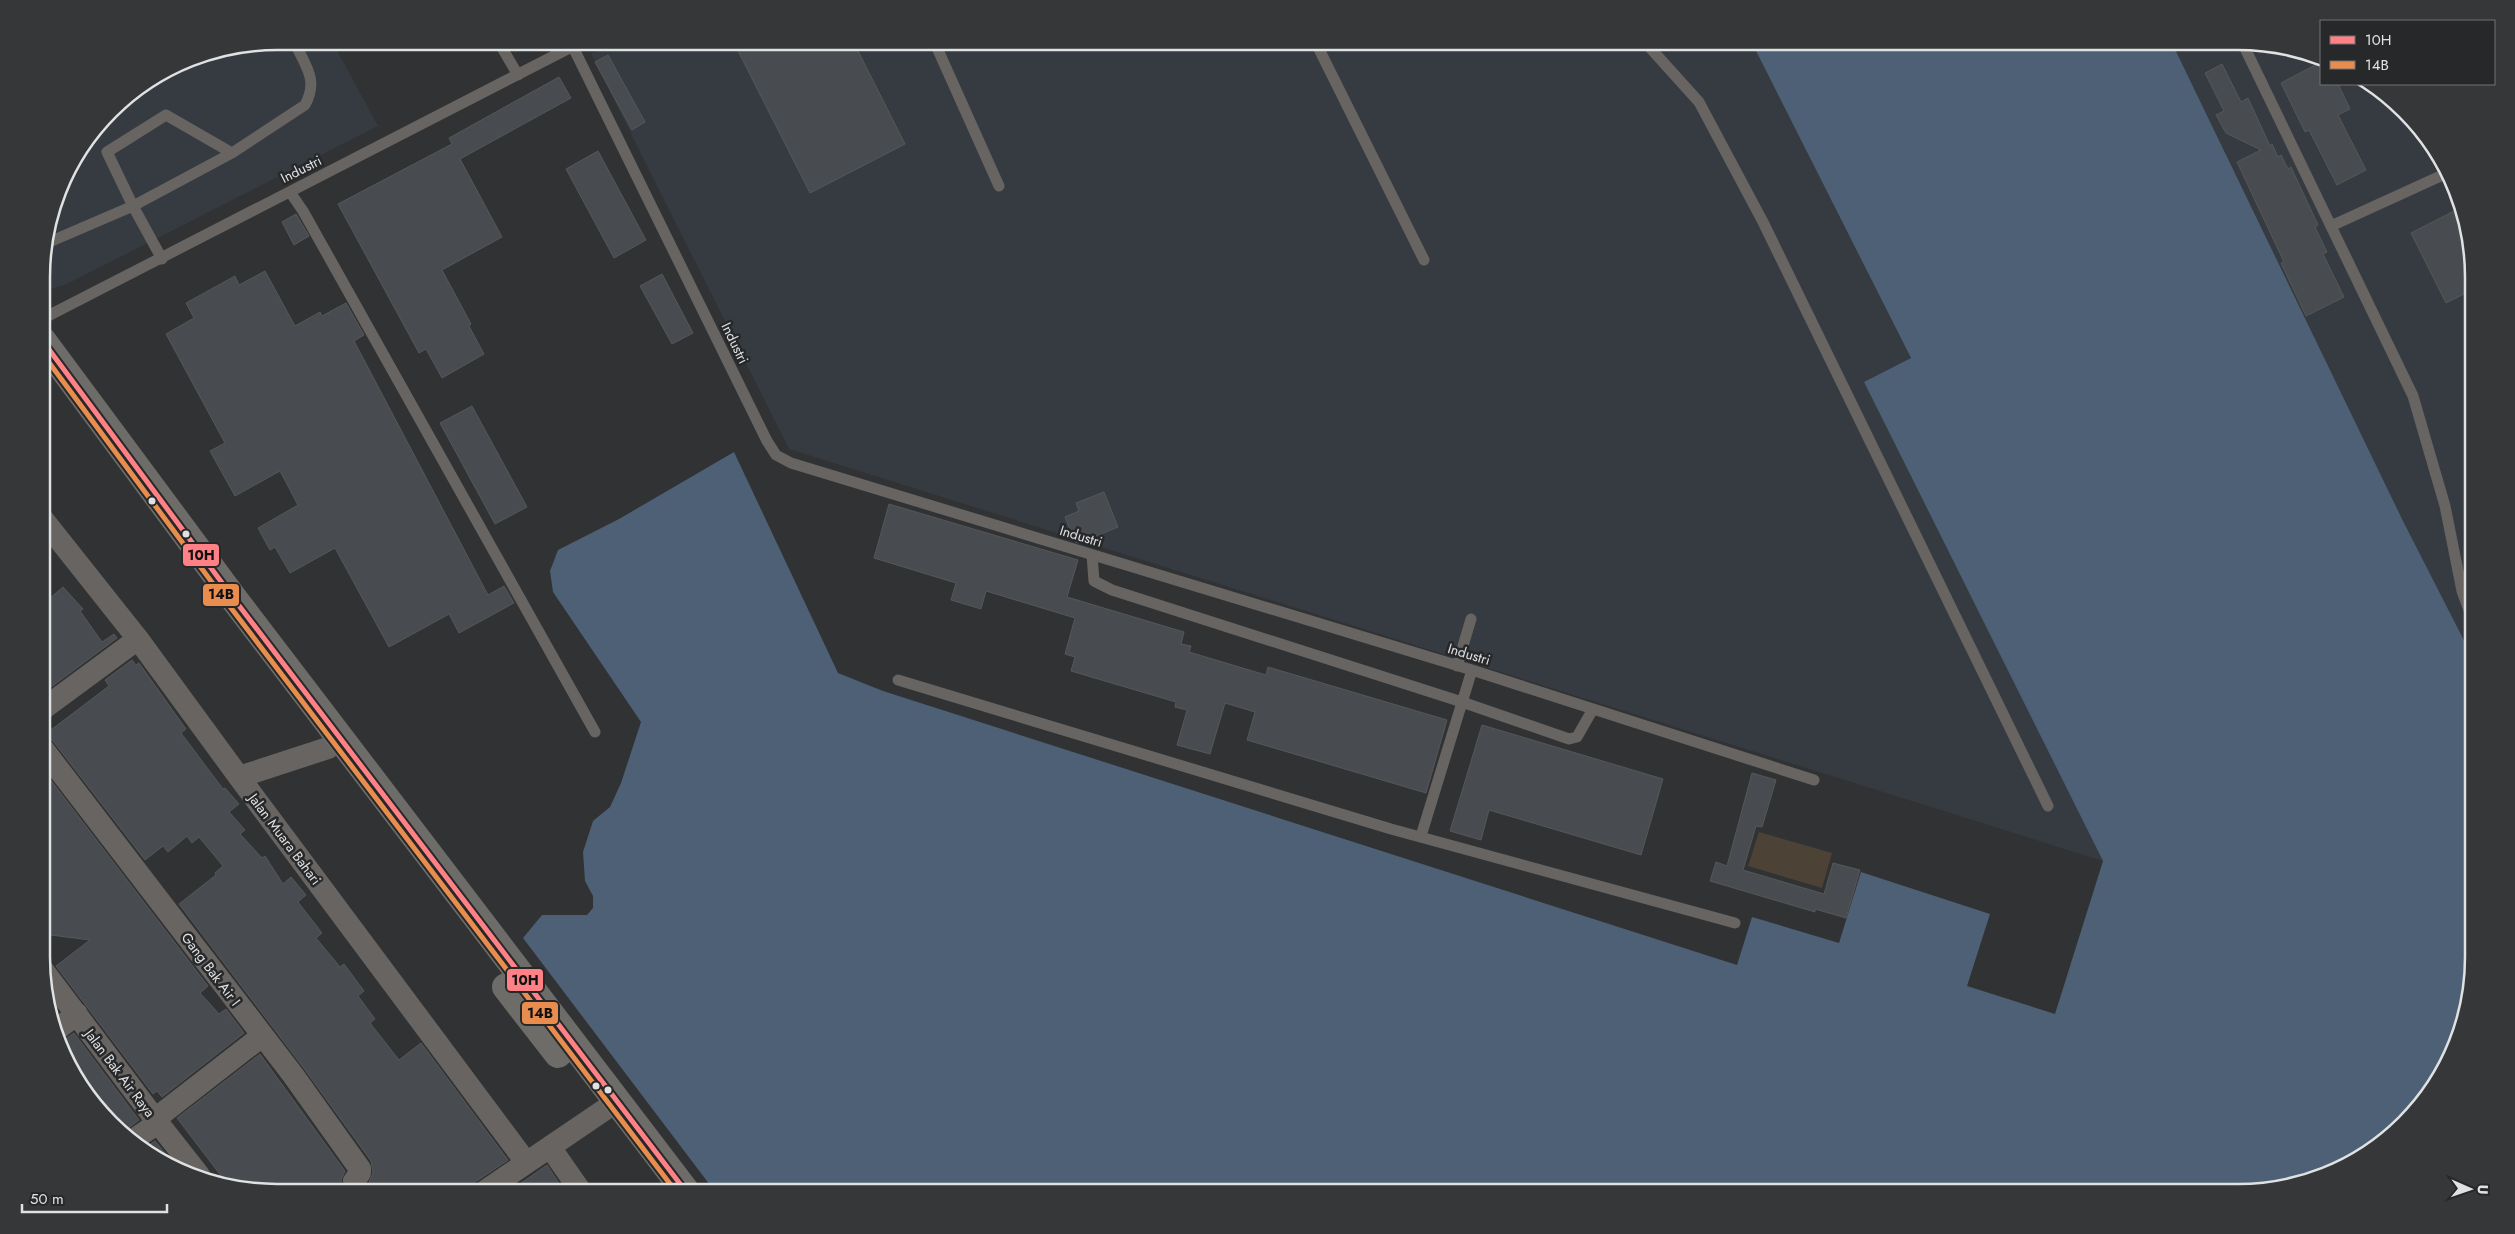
<svg xmlns="http://www.w3.org/2000/svg" width="2515" height="1234" font-family="Jost,sans-serif">
<style>
.built{fill:#353b41}
.green{fill:#4c4236}
.water{fill:#4d6075}
.building{fill:#484c50;stroke:#565758}
.lines{fill:none;stroke-linecap:round;stroke-linejoin:round}
.service{stroke:#676461;stroke-width:11}
.minor{stroke:#676461;stroke-width:22}
.trunk{stroke:#6e6c68;stroke-width:28}
.bus-1-casing{stroke:#26282a;stroke-width:9}
.bus-2-casing{stroke:#26282a;stroke-width:9}
.bus-1{stroke:#ff8085;stroke-width:5}
.bus-2{stroke:#e88d4e;stroke-width:5}
.bus-dot{fill:#e0e1e3;stroke:#26282a;stroke-width:2}
.labels{text-anchor:middle;stroke-width:5;stroke-linejoin:round;paint-order:stroke}
.street-label{font-size:14px;fill:#e0e1e3;stroke:#26282a}
.rim{fill:none;stroke:#e0e1e3;stroke-width:2.5}
.line-badge{stroke:#26282a;stroke-width:2}
.pale-badge-label{font-size:14px;text-anchor:middle;font-weight:bold;fill:#111}
</style>
<rect width="100%" height="100%" fill="#313233"/>
<!-- built -->
<path class="built" d="M277,41H332L378,126L65,285L42,291V261L65,173L121,100L187,59Z
M616,41H1751L1911,358L1864,382L2103,861L789,449L591,54Z
M2171,41H2238L2321,61V84H2370L2393,100L2434,146L2472,246L2473,658L2403,521Z"/>
<!-- green -->
<path class="green" d="M1759,832L1832,853L1822,888L1748,866Z"/>
<!-- water -->
<path class="water" d="M1751,41H2171L2403,521L2473,658L2474,957L2450,1061L2415,1112L2369,1153L2314,1180L2253,1192L716,1193L523,938L542,915H587L593,908V896L585,881L583,852L593,821L610,807L621,783L641,722L553,592L550,571L558,550L619,519L734,452L838,673L883,691L1737,965L1752,917L1839,943L1861,872L1990,914L1967,986L2055,1014L2103,861L1864,382L1911,358Z"/>
<!-- building -->
<path class="building" d="M733,41H853L905,144L810,193Z
M608,55L645,122L632,130L595,62Z
M2321,62V84H2338L2350,109L2338,115L2366,170L2337,185L2309,130L2305,132L2281,83Z
M2222,64L2241,102L2248,98L2270,146L2272,144L2278,157L2281,155L2288,169L2291,167L2318,225L2315,227L2327,252L2323,254L2344,297L2306,316L2281,263L2284,262L2237,162L2261,150L2226,133L2216,115L2224,111L2205,73Z
M559,77L571,98L460,159L502,237L442,270L471,324L469,326L484,354L442,378L426,349L419,353L338,204L452,144L449,138Z
M598,151L646,240L614,258L566,169Z
M2458,209L2472,246V290L2446,303L2411,233Z
M296,214L309,236L294,245L282,222Z
M265,271L295,326L320,312L322,316L346,303L364,335L354,341L488,595L504,586L514,603L459,633L449,614L389,647L335,548L290,573L275,547L270,550L258,528L298,505L280,471L235,496L210,451L225,443L166,334L194,318L186,303L235,276L239,285Z
M662,274L693,333L672,344L640,286Z
M472,406L527,507L495,524L440,423Z
M1104,492L1118,527L1079,543L1075,542L1065,517L1079,511L1076,503Z
M889,504L1078,560L1067,597L1184,632L1181,644L1191,646L1189,652L1266,675L1268,667L1447,720L1426,793L1247,740L1255,712L1225,703L1210,754L1177,745L1187,710L1175,707L1176,702L1071,671L1075,657L1065,654L1075,618L986,591L981,609L951,600L956,583L874,558Z
M63,587L83,609L80,611L102,642L114,634L117,638L43,693L42,605Z
M132,660L136,665L139,663L186,729L181,733L223,789L225,788L239,804L229,812L245,830L240,834L262,858L265,856L283,884L291,877L306,895L298,902L322,933L316,938L340,967L344,964L364,991L358,996L375,1019L370,1023L399,1060L421,1043L508,1160L475,1182L469,1193H373L369,1182L373,1173L371,1161L303,1067L179,904L216,875L215,873L223,866L199,837L192,843L187,836L168,852L163,846L145,860L53,741L43,736L109,686L105,680Z
M1482,725L1663,779L1641,855L1489,810L1481,840L1450,831Z
M43,770L208,986L200,993L219,1014L226,1009L244,1033L162,1097L157,1091L153,1094L56,966L90,940L43,934Z
M1752,773L1776,780L1762,827L1756,826L1743,870L1824,894L1833,863L1860,870L1846,918L1815,909V912L1710,881L1716,862L1727,866Z
M49,1000L58,1012L51,1017L47,1001Z
M74,1033L139,1120L126,1130L104,1112L78,1080L59,1047L58,1044Z
M260,1054L345,1171L341,1180L345,1193H277L225,1181L177,1118Z
M155,1141L177,1168L175,1169L146,1147Z
M547,1165L564,1191L562,1193H507Z"/>
<g class="lines">
<!-- service -->
<path class="service" d="M498,41L518,75
M934,41L999,186
M1315,41L1424,260
M1644,41L1699,102L1763,222L2048,806
M2242,42L2413,396L2445,506L2462,591L2473,621
M573,47L767,441L776,455L791,463L1472,670L1814,780
M290,192L303,211L595,732
M2331,226L2445,174
M47,243L133,206L107,152L166,115L232,153
M162,259L133,206L232,153L305,105C319,79 305,66 294,41
M42,319L583,41
M1092,555L1094,581L1112,590L1462,702L1569,739L1577,737L1593,709
M1457,666L1471,619
M898,680L1391,829L1735,923
M1421,836L1472,670"/>
<!-- minor -->
<path class="minor" d="M42,518L138,639L239,777L526,1162
M43,709L138,639
M43,749L293,1075L360,1169V1173L354,1181L360,1193
M239,777L328,748L340,738
M43,970L155,1119L199,1175
M55,1031L77,1014
M155,1119L262,1036
M136,1138L158,1123
M550,1147L582,1193
M482,1193L616,1102"/>
<!-- trunk -->
<path class="trunk" d="M42,340L234,599L687,1193
M506,987L558,1054"/>
<!-- bus-1 casing -->
<g class="bus-1-casing">
<path id="bus-1" d="M42,340L234,599L687,1193"/>
</g>
<!-- bus-2 casing -->
<g class="bus-2-casing">
<path id="bus-2" d="M42,353L228,604L677,1193"/>
</g>
<!-- bus-1 -->
<use href="#bus-1" class="bus-1"/>
<!-- bus-2 -->
<use href="#bus-2" class="bus-2"/>
</g>
<!-- markers -->
<g class="bus-dot">
<circle cx="152" cy="501" r="4.5"/>
<circle cx="186" cy="534" r="4.5"/>
<circle cx="596" cy="1086" r="4.5"/>
<circle cx="608" cy="1090" r="4.5"/>
</g>
<g class="labels">
<!-- street labels -->
<g class="street-label">
<text transform="translate(301 169) rotate(-27)" y="5">Industri</text>
<text transform="translate(735 343) rotate(64)" y="5">Industri</text>
<text transform="translate(1081 536) rotate(17)" y="5">Industri</text>
<text transform="translate(1469 654) rotate(17)" y="5">Industri</text>
<text transform="translate(285 839) rotate(53)" y="5">Jalan Muara Bahari</text>
<text transform="translate(211 969) rotate(53)" y="5">Gang Bak Air I</text>
<text transform="translate(120 1073) rotate(53)" y="5">Jalan Bak Air Raya</text>
</g>
</g>
<!-- crop -->
<path d="M0 0H2515V1234H0ZM277 50H2238A227 227 0 0 1 2465 277V957A227 227 0 0 1 2238 1184H277A227 227 0 0 1 50 957V277A227 227 0 0 1 277 50Z" fill="#353739" fill-rule="evenodd"/>
<path class="rim" d="M277 50H2238A227 227 0 0 1 2465 277V957A227 227 0 0 1 2238 1184H277A227 227 0 0 1 50 957V277A227 227 0 0 1 277 50Z"/>
<g class="line-badge">
<rect x="182" y="543" width="38" height="24" rx="5" fill="#ff8085"/>
<rect x="202" y="583" width="38" height="24" rx="5" fill="#e88d4e"/>
<rect x="506" y="968" width="38" height="24" rx="5" fill="#ff8085"/>
<rect x="521" y="1001" width="38" height="24" rx="5" fill="#e88d4e"/>
</g>
<g class="pale-badge-label">
<text x="201" y="560">10H</text>
<text x="221" y="599">14B</text>
<text x="525" y="985">10H</text>
<text x="540" y="1018">14B</text>
</g>
<!-- legend -->
<rect x="2320" y="20" width="175" height="65" fill="#26282a" stroke="#707274"/>
<rect x="2330" y="36" width="25" height="8" fill="#ff8085" stroke="#707274"/>
<text x="2365" y="45" font-size="15" fill="#e0e1e3">10H</text>
<rect x="2330" y="61" width="25" height="8" fill="#e88d4e" stroke="#707274"/>
<text x="2365" y="70" font-size="15" fill="#e0e1e3">14B</text>
<!-- north arrow -->
<g transform="translate(2470 1189) rotate(92)" stroke="#26282a" stroke-width="4" paint-order="stroke">
<path d="M0-4L9 19L0 12L-9 19Z" fill="#e0e1e3"/>
<text y="-8" font-size="14" font-weight="bold" text-anchor="middle" fill="#e0e1e3">U</text>
</g>
<!-- scale -->
<path d="M22 1204v8h145v-8" fill="none" stroke="#e0e1e3" stroke-width="2.5"/>
<text x="30" y="1204" font-size="15" fill="#e0e1e3" stroke="#26282a" stroke-width="4" paint-order="stroke">50 m</text>
</svg>
